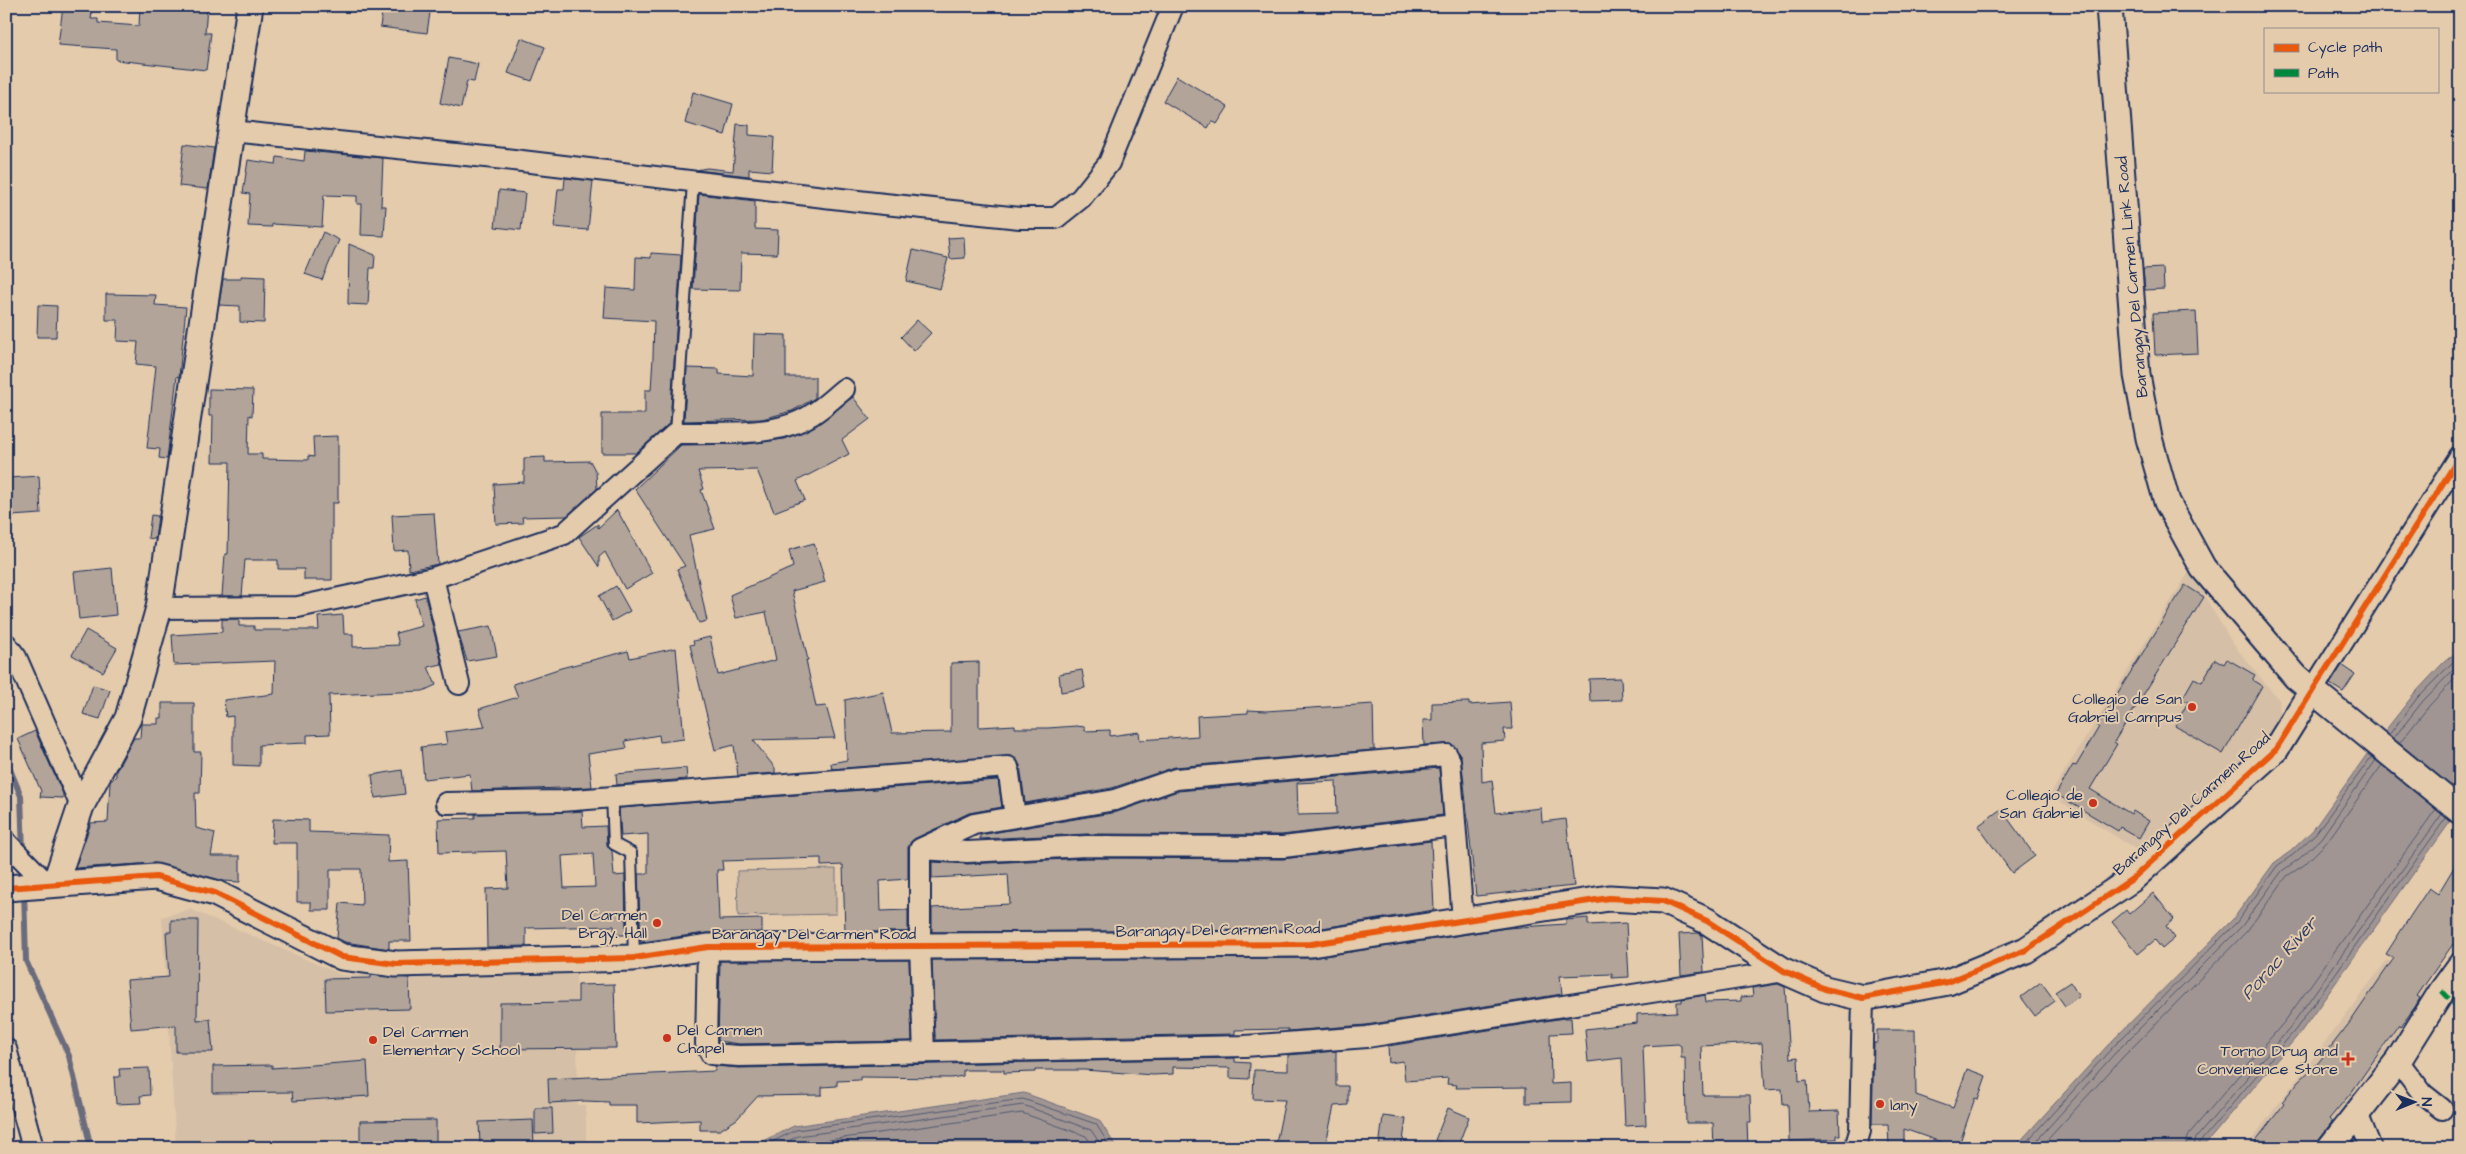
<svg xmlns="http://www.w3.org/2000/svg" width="2466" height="1154" font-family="'Architects Daughter',sans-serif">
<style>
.built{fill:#d5bfa6}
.green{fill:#c7b4a0;stroke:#71727f}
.water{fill:#a09592;stroke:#6b6c7d}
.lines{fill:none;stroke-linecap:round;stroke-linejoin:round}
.shore{stroke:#505873;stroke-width:1}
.stream{stroke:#6b6c7d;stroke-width:6}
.building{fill:#b2a498;stroke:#1b2f5e;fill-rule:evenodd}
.service-casing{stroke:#1b2f5e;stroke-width:14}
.minor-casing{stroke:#1b2f5e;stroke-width:24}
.tertiary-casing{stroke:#1b2f5e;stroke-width:29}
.service{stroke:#e4cbac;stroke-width:10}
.minor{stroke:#e4cbac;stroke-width:20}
.tertiary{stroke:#e4cbac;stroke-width:25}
.quiet{stroke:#00873e;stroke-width:5;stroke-dasharray:10 5;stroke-linecap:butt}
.cycleway-casing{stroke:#e4cbac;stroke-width:9}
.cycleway{stroke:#e8590c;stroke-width:6}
.poi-dot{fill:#c8321e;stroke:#e4cbac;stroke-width:2}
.labels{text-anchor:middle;stroke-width:4;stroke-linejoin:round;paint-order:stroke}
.street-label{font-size:16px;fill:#1b2f5e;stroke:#e4cbac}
.poi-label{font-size:16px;fill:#1b2f5e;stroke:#e4cbac;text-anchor:end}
.water-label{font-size:18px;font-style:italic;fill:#2f3e66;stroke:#e4cbac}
</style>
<rect width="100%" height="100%" fill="#e4cbac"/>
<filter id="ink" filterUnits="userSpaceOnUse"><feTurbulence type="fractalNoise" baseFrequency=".02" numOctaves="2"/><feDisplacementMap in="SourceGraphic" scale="10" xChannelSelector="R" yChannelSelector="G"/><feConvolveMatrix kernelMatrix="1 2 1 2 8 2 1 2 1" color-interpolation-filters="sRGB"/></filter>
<g filter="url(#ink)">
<!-- built -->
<path class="built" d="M2192,567L2209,604L2233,644L2279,700L2281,727L2274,738L2145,855L2050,795Z
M190,909L342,975H576L578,1105H586V1148H176L162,917Z
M2387,960L2432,988L2343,1114L2318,1148H2245Z"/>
<!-- green -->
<path class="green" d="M836,869V914L738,916L737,871Z"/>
<!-- water -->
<path class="water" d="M2460,649V808L2300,1033L2202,1148H2014L2108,1045L2234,918L2274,863L2291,851L2313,830L2370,750L2414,694L2443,663Z
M1024,1093L1099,1120L1117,1148H748L794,1126Z"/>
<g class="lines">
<!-- shore -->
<path class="shore" d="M2389,735L2418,697L2460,655
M2393,739L2423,701L2460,663
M2399,744L2429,706L2460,673
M760,1148L796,1130L1023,1099L1096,1124L1111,1148
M774,1148L798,1136L1023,1105L1091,1130L1103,1148
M791,1148L800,1144L1022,1113L1086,1136L1094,1148
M2021,1148L2112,1048L2237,922L2277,866L2294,854L2316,833L2372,756
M2030,1148L2116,1052L2242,926L2282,871L2299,859L2321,838L2376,760
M2040,1148L2122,1058L2247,931L2287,876L2304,865L2326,843L2382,765
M2185,1148L2189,1134L2285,1021L2436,809
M2193,1148L2196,1138L2291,1026L2442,814
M2199,1148L2200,1142L2296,1029L2446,818"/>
<!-- stream -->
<path class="stream" d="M6,760L21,796L23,853
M24,890L26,961L69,1056L91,1148"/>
</g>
<!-- building -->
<path class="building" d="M63,6H93L91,19H98V23L139,26L140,6H207L205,33H211L206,70L116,60V49L58,45Z
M383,6H431L427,33L380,27Z
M521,38L545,47L532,81L508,73Z
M449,58L478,64L474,82L467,81L461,108L440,103Z
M1177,76L1228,107L1217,124L1212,121L1208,128L1163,101Z
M693,92L733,104L725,135L685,123Z
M737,124L749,125V135L774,137L772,171L749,169V176L696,170L707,168L733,171Z
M184,144L214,148L208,189L179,186Z
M305,151L383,158L381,206H386L384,236L361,235L362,204H357V196L324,195L322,227L272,224V227L248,226L250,194L243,193L248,160L276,164L277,157L304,161Z
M565,178L593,181L588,230L554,227L558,189H564Z
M499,190L525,193L521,230L495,227Z
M699,194L755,201V229L778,230L777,254L741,253L740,290L693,289Z
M323,232L339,240L322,280L305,274Z
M964,237L965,258L950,259L948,238Z
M349,244L375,255L374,268H370L368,305L348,304Z
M913,250L948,258L940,289L906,281Z
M651,253L681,255L670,423L636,453H602V414H645V390H651L653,357L654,321L604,318L606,288L635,290L636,257L651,258Z
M2163,268L2164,289L2145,290L2143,269Z
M241,276L265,277L264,323L240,322V306L219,305L223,279H241Z
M106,294L156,295L155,305L186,307L179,377L177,376L167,459L159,458L160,449L147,448L156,366L136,364L138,342L117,341L118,320H106Z
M38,305L57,306L56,337H37Z
M2196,311L2198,353L2155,355L2153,313Z
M917,320L931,333L914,351L901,337Z
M754,334L786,335V377H815V398L792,411L762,419L684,421L687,368L719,369V374L753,376Z
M209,389L253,390L252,416L249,415L248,454H262V459L308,460V456L314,457L313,437L338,436V503H332V580H304V569H278V560H245L242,596H222L225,554H228L230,462H212L213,416H209Z
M853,397L870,419L842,440L849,454L797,481L805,500L774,512L757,470L698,471L704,489L701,490L715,529L689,535L707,621L699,623L677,569L685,566L635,489L681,445L746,444L784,439L817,425Z
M545,457V462L590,461L596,472L597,489L567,516L522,517L523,523L496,524L494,484L524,482V458Z
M39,476L41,514L11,516L9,478Z
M617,510L652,573L625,589L605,552L599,557V567L579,537L598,524V528Z
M434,513L438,564L409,570L408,550L394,551L392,515Z
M151,515L158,516L155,539L148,538Z
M814,543L825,582L792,591L808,660H806L816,707L826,706L835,738L753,740L775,768V773L738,776L734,745L715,750L690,645L694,644L693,641L710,637L718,675L776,660L766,612L736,618L730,595L793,567L789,550Z
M112,568L116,615L79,619L74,572Z
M2185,585L2204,597L2114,742L2117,744L2090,789L2131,814L2133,811L2149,821L2139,838L2120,827L2118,831L2056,794L2073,765L2076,766L2099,727L2097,726Z
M616,586L630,611L612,621L599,596Z
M425,596L442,664L428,667L436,685L423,691L329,695L330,734L307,735V743L259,745V766L233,765V716L226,717L224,700L274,694L275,661L174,665L172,635L222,632V619H239V626H254V630H319L318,617L343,615L344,634H353V647L399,645L396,633L422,626L415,599Z
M491,626L497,656L467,661L458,632Z
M86,630L117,648L103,672L72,655Z
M676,648L684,739L660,742L659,735L625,741L627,748L588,754L592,787L472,791L470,774L424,779L421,747L447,744L445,732L485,727L479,709L518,697L513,684L561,668L628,651L630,658Z
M2215,659L2224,664L2227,659L2255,675L2252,680L2262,686L2223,754L2175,726L2188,702L2182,699L2194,678L2202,682Z
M979,662V727L1015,725V728H1048L1076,726L1085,727V731L1110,730V736L1139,732L1140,740L1198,736L1197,716L1248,713V710L1266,711L1373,704L1374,750L1175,767L1112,788L1025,803L1020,765L1012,756L832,769L831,763L847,760L845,700L883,692L892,733L951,732V663Z
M2342,665L2355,674L2343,692L2330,684Z
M1082,670L1085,688L1061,692L1059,674Z
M1621,678L1622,700L1590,701L1589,679Z
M93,685L110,690L100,719L83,714Z
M1469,702V705L1510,702L1512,729H1504L1505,741L1481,743L1482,782L1492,780L1496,813L1541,808L1542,822L1566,819L1574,886L1476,896L1461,756L1452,744L1424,745L1423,720H1432V703Z
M162,703H194V752H201L200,793H195L196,828L215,833L211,856H240V882L224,881L155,863L75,868L91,823L108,822L110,782L116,776V771L134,738H140L141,724H158V718H162Z
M35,731L63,794V798L40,797L41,791L18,739Z
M686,768L687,779L617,785L616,774Z
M1439,768L1443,815L1282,835L1087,834L980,839V835L1117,812L1178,791ZM1336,781L1337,814L1298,815L1297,783Z
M402,770L405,794L375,798L372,775Z
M998,780L1002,807L969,813L914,839L908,847V879L880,881L881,911L908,910V932H845L843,865L821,866V858L722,861L723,870H717L719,920L762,919V932L706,933L641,942L638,874H648V834L621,836L619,808Z
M2001,809L2035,856L2012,873L1978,826Z
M582,811L583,827L606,826L607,845L612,851L614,876L625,875L626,935H614V926L526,928V946L487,947L486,889L508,888L506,851L439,853L438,819L475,818V814ZM593,854L595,887L564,888L562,856Z
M273,819L309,820V832L389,835L388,862L408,861L411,941H389V949L345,942L337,938L340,903L362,905L361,869H330V910H311V902H297V843H272Z
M1431,841L1434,910L1310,930L932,932V908L1010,904L1008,874L932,878V862L968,864L1087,858L1283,859Z
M2460,857V949L2453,944L2417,996L2420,998L2415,1007L2401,1026L2399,1024L2351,1093L2329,1119L2332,1122L2319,1139L2316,1148H2250L2284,1104L2282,1102L2299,1081L2318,1063L2351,1021L2394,958L2386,954L2411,915L2429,888L2438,894Z
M2153,893L2174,919L2166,926L2175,938L2162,949L2155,940L2138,954L2112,922L2126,910L2129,914Z
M1588,918V925L1626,923L1629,977L1612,978V974L1560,976L1562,994L1366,1025L1288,1031V1029L1235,1030V1034L935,1040L932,960L1311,958L1507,928L1566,924V920Z
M171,920H198L197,1020L210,1019L213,1052H176V1025L131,1029L127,980L169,977L166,932H171Z
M1698,933L1702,935L1704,972L1681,975L1679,934Z
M909,960L912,1041L739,1044L718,1041L720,961Z
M371,975L409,978L410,1009L326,1011L325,979L371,978Z
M2041,982L2055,1001L2035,1016L2021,997Z
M2070,982L2079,996L2065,1006L2055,992Z
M614,984L616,1048L500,1049V1003L578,1002V985Z
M1778,984L1785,987L1790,1058L1798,1057L1799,1081L1807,1080L1809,1112L1839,1111L1840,1135H1837V1139L1789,1141L1788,1104H1783L1782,1089L1765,1090L1762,1043L1701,1046L1703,1095H1750L1751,1122H1747L1748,1148H1714L1713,1123H1686L1685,1058H1681V1046L1678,1044L1643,1046L1646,1125L1625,1126L1622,1058L1588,1062L1585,1029L1637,1023V1014L1677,1012V1002H1682V999L1705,995L1706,1002L1741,1001V997L1753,996L1752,988Z
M1564,1018H1571L1572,1033L1550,1034L1551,1084L1571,1083V1102L1526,1103V1087L1456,1088L1457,1085L1447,1084L1448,1078L1405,1081L1403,1061L1389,1063L1388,1046Z
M1877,1030H1915L1916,1095L1953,1108L1967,1069L1986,1076L1978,1099L1975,1098L1958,1148L1904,1129V1148H1889L1888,1124H1872L1874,1043H1877Z
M1336,1051V1086H1348V1105L1334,1106L1325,1148H1275L1285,1100L1253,1099L1254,1070L1288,1071V1055Z
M1235,1058V1062L1250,1063L1249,1079L1230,1078V1068L1173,1067V1074L1153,1075L1084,1070H1035V1072L1004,1073V1070H963V1076L951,1078L860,1077V1080L837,1081V1086L822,1087V1095L758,1096L737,1119L720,1130H700V1120L637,1123V1105H609V1102L585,1101L549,1103L548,1079L715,1071V1066L739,1068Z
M367,1061L369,1096L293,1101L292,1092L213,1093V1066L272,1065V1068Z
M149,1068L150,1095L140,1096L141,1103L116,1104L114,1077H120L119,1069Z
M535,1108H552L553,1133L535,1134Z
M1448,1108L1469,1117L1457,1148L1435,1140Z
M1383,1116L1406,1119L1402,1148H1379Z
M436,1120V1148H360V1121Z
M533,1120L534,1148H504V1144L480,1145L479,1122Z"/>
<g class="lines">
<!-- service casing -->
<g class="service-casing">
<path id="service" d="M676,433L693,182
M612,796L614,844L631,853L634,958"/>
</g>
<!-- minor casing -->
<g class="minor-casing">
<path id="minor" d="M231,131L505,159L875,203L1020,218H1056L1081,198L1109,163L1173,6
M433,578L459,684
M159,608L298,607L433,578L564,534L676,433C716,432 776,438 811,415C823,408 833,398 844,389
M6,644L16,657L81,806
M2312,691L2460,456
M446,803L561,801L1008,767L1015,817
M6,842L48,885
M920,849L974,824L1115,800L1176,779L1447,755L1450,761L1463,920
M920,849V946L924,1053
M922,849L967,852L1087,846L1283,847L1454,826
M708,947L706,1044L711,1054L739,1056L1245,1046L1367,1037L1784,971
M6,1049L33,1148
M2398,1061L2423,1094L2442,1109
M2357,1113L2371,1148
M1855,1148L1860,1131L1863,998"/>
</g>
<!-- tertiary casing -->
<g class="tertiary-casing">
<path id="tertiary" d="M2109,6L2137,375L2149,438L2167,502L2203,568L2296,677L2460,811
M55,884L81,806L128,718L159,608L250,6
M6,888L156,877L215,893L342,957L396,964L634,958L708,947L1311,944L1609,898L1663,901L1707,921L1784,971L1825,989L1863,998L1948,982L2026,950L2132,879L2276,749L2312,691
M2330,1148L2398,1061L2442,991L2460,966"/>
</g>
<!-- service -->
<use href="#service" class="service"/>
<!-- minor -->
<use href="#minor" class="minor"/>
<!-- tertiary -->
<use href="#tertiary" class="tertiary"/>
<!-- quiet -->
<path class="quiet" d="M2442,991L2460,1010"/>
<!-- cycleway casing -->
<g class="cycleway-casing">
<path id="cycleway" d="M6,888L156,877L215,893L342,957L396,964L634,958L708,947L1311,944L1609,898L1663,901L1707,921L1784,971L1825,989L1863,998L1948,982L2026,950L2132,879L2276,749L2460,456"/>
</g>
<!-- cycleway -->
<use href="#cycleway" class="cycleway"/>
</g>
</g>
<!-- markers -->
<g class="poi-dot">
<circle cx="2192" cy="707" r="5"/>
<circle cx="2093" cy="803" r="5"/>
<circle cx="657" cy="923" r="5"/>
<circle cx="667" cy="1038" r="5"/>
<circle cx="373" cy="1040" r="5"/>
<path d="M2345.5 1051.5h5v5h5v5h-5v5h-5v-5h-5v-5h5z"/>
<circle cx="1880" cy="1104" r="5"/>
</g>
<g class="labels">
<!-- street labels -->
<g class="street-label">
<text transform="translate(2131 277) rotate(-95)" y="6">Barangay Del Carmen Link Road</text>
<text transform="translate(2191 803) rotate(-42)" y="6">Barangay Del Carmen Road</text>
<text transform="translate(1218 929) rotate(-1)" y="6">Barangay Del Carmen Road</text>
<text x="814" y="939">Barangay Del Carmen Road</text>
</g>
<!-- poi labels -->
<g class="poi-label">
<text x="2182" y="704">Collegio de San<tspan x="2182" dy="18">Gabriel Campus</tspan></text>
<text x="2083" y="800">Collegio de<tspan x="2083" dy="18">San Gabriel</tspan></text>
<text x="647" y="920">Del Carmen<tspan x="647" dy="18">Brgy. Hall</tspan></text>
<text x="677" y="1035" text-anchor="start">Del Carmen<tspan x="677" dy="18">Chapel</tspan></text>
<text x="383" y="1037" text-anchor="start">Del Carmen<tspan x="383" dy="18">Elementary School</tspan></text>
<text x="2338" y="1056">Torno Drug and<tspan x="2338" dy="18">Convenience Store</tspan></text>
<text x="1890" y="1110" text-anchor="start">lany</text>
</g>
<!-- water labels -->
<g class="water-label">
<text transform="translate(2279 958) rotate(-48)" y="6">Porac River</text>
</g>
</g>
<!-- margin -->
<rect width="2466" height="1154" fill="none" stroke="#e4cbac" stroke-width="25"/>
<rect x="12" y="12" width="2441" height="1129" fill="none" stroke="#1b2f5e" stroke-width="2" filter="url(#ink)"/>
<!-- legend -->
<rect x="2264" y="28" width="175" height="65" fill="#e4cbac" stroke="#948d8d"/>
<rect x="2274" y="44" width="25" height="8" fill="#e8590c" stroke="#948d8d"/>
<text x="2308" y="52" font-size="15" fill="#1b2f5e">Cycle path</text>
<rect x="2274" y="69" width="25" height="8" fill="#00873e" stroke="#948d8d"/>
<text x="2308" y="78" font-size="15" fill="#1b2f5e">Path</text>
<!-- north arrow -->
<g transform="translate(2414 1102) rotate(89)" stroke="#e4cbac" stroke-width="4" paint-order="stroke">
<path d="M0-4L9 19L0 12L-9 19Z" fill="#1b2f5e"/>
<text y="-8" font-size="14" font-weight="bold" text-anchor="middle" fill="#1b2f5e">N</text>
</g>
</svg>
